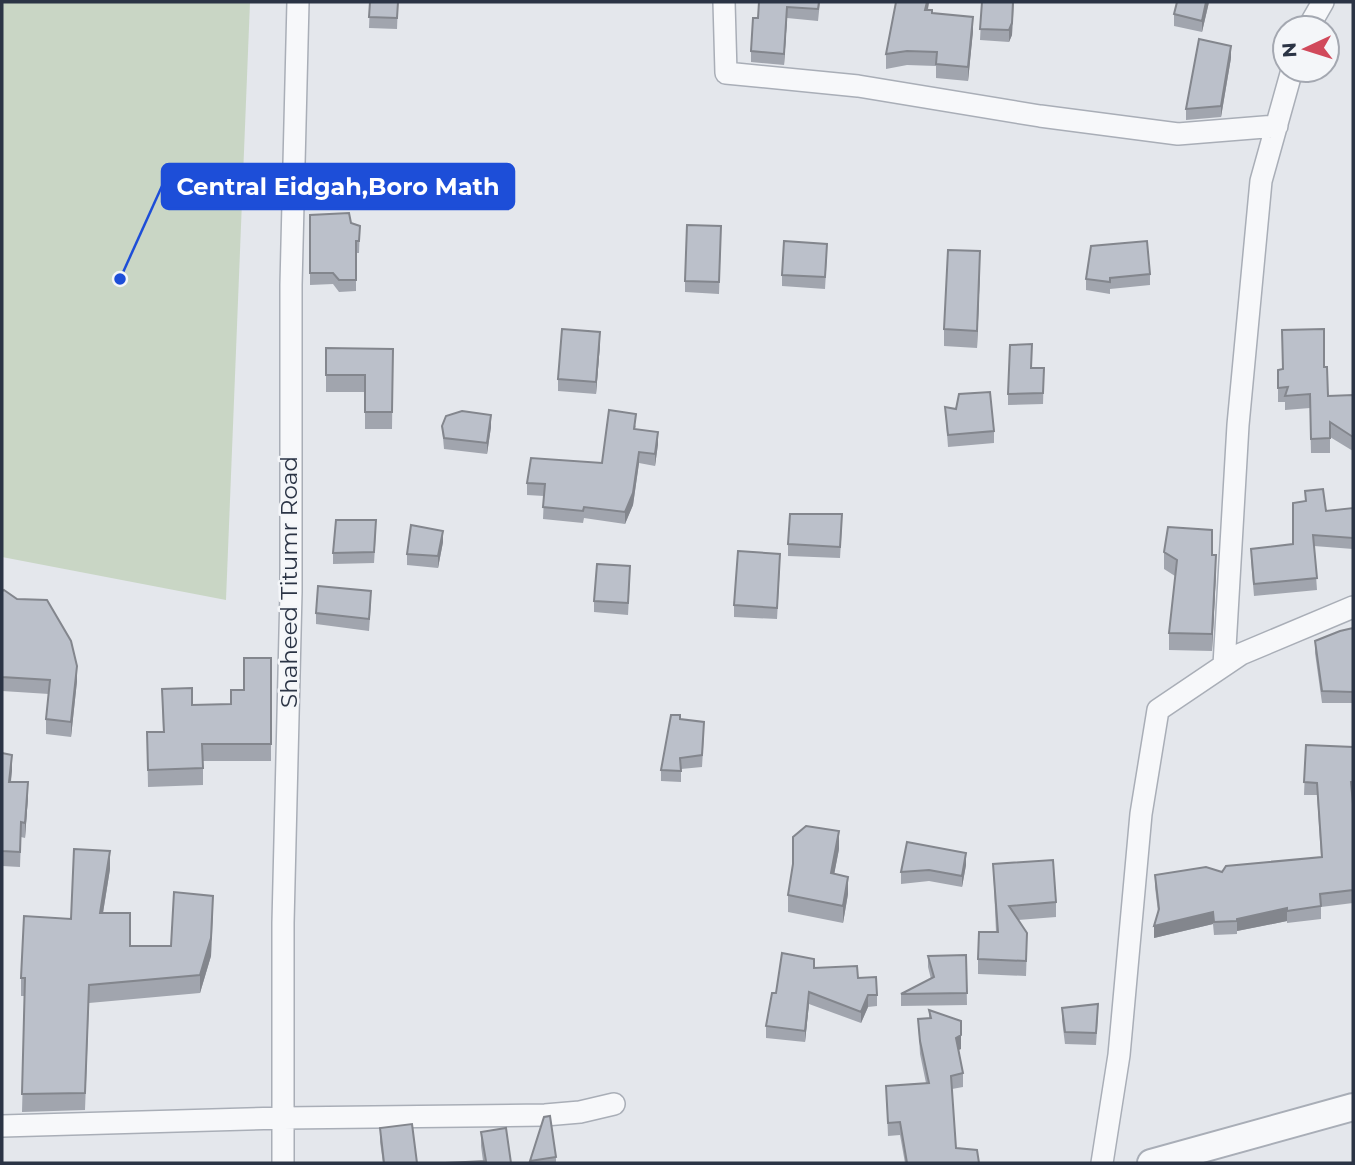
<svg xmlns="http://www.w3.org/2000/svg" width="1355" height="1165" font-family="Montserrat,sans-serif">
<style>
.park{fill:#c9d6c5}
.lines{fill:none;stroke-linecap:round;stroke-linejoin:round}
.minor-casing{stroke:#a9aeb7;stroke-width:24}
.tertiary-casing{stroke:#a9aeb7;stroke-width:30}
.minor{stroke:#f7f8fa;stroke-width:21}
.tertiary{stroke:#f7f8fa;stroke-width:26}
.wall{fill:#a1a5ae}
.shaded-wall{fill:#83868d}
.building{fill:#bbc0ca;stroke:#83868d;stroke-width:2}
.labels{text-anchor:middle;stroke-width:5;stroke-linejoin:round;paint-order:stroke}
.street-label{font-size:23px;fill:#2b3445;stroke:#f4f6f9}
.leader{fill:none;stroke:#1d4ed8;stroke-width:2.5}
.callout-dot{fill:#1d4ed8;stroke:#f4f6f9;stroke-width:2.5}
.callout{fill:#1d4ed8;stroke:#1d4ed8;stroke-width:2.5}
.callout-label{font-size:24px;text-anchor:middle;font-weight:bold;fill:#fff}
</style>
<rect width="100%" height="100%" fill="#e4e7ec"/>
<!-- park -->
<path class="park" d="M2,2H250L226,600L2,557Z"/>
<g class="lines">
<!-- minor casing -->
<g class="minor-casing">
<path id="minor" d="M724,2L726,73L858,86L1040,116L1178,134L1277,126
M1308,28L1323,2
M1224,665L1238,425L1261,181L1292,70
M2,1126L283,1118L545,1115L580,1112L614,1104
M283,1163V923L291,592V285L298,2
M1102,1163L1119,1055L1141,814L1158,710L1241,654L1353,607"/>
</g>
<!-- tertiary casing -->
<g class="tertiary-casing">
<path id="tertiary" d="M1151,1163L1353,1107"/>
</g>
<!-- minor -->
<use href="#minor" class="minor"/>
<!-- tertiary -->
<use href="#tertiary" class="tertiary"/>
</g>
<!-- wall -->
<path class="wall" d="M370,2H398L397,29L369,28Z
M759,2H820L818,21L787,18L784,65L751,62V51L758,18Z
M896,2H929L928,10L932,13L973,31L968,81L936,78V66L907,65L886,69V54Z
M982,2H1014L1012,35L1009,42L980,40Z
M1209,2L1202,32L1174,26V14Z
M1231,58L1221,117L1186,120V109Z
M310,215L360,226L359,253H356V291L339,292L333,284L310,285Z
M721,237L719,294L685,292V281Z
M827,255L825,289L782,286V275Z
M980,268L977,348L944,346V329Z
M1150,274V285L1110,289V294L1086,290V279Z
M600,344L596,394L558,391V379Z
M326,348L393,349L392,429H365V392H326Z
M1324,367L1328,396L1353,395V451L1330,437V453H1311L1310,408L1285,410V402H1278V370Z
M1031,368H1044L1043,404L1008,405V394Z
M945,407L994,431V443L948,447Z
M636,425L635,429L658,444L655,466L639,463L633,505L625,524L584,518L583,523L543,519L544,496L527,495V483L602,463Z
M442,426L491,427L487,454L444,449Z
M1305,491L1326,511L1353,508V549L1314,546L1317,590L1254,596L1251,560V549L1293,544L1305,501Z
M842,525L840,558L788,556V544Z
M376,531L374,563L333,564V553Z
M443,542L438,568L407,565V554Z
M1164,552L1216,572L1212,651L1169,650V633L1175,576L1164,569Z
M780,565L777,619L734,617V605Z
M630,578L628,615L594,612V601Z
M2,591L77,681L71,737L46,734V719L49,694L2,691Z
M371,602L369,631L316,624V613Z
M1353,628V703H1322L1315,653V641Z
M271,658V761H203V785L148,787L147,732H163L162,689L192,705L231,704Z
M680,719L704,734L702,767L681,769V782L661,781V770Z
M1306,745L1353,747V794H1352L1353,903L1321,907V919L1287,923V921L1237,931V934L1214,935L1213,924L1154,938L1158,912L1155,887V875L1222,872L1321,857L1317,795H1304Z
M2,753L12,770L11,782L28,797L25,838L21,837L20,867L2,866Z
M839,849L834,874L848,894L843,923L788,912V895Z
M993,864L1056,902V917L1018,920L1027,948L1026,976L978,974V959L996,932Z
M966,865L962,887L929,881L901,884V872Z
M110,869L103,913L130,946H171L213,914L211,956L200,993L89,1003L85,1110L22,1112L25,996H21V978L71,919Z
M966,955L967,1005L901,1006V994L931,979L928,967V956Z
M814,968L858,978L877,995V1006L868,1007L861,1023L809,1004L805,1042L766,1038V1026L776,993Z
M1062,1008L1098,1016L1096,1045L1065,1044L1062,1020Z
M929,1010L961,1049L958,1050L963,1073V1087L952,1089L956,1148L979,1163H905L900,1135L888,1136L886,1086L926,1083L920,1054L918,1019L929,1018Z
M380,1128L417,1163H383L380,1142Z
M481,1132L511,1163L483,1161L481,1146Z
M556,1157V1163H530V1161Z"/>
<!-- shaded-wall -->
<path class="shaded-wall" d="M927,2H929L925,24V10Z
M1013,2L1012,35L1009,42V30Z
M1206,2H1209L1202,32V21Z
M787,7V18L784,65V54Z
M973,17V31L968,81V67Z
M1231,46V58L1221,117V106Z
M980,251V268L977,348V331Z
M600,332V344L596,394V382Z
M491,415V427L487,454V443Z
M658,432V444L655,466V454Z
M639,452V463L633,505L625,524V512Z
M443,531V542L438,568V556Z
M1216,555V572L1212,651V634Z
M77,666V681L71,737V722Z
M12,755V770L9,796V782Z
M28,782V797L25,838V823Z
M839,831V849L831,891V873Z
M110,851V869L100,931V913Z
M966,853V865L962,887V876Z
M848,877V894L843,923V906Z
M213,896L211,956L200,993V975Z
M1287,908V921L1237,931V919Z
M1213,912V924L1154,938V926Z
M809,992V1004L805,1042V1031Z
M868,995V1007L861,1023V1012Z
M961,1034V1049L956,1051V1038Z"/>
<!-- building -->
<path class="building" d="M370,2H398L397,18L369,17Z
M759,2H819L818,9L787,7L784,54L751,51L753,18H758Z
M896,2H927L925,10H932V13L973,17L968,67L936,64L937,52L907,51L886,54Z
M982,2H1013L1012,23L1009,30L980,29Z
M1177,2H1206L1202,21L1174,14Z
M1199,39L1231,46L1221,106L1186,109Z
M349,213L351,223L360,226L359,241H356V280H339L333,273H310V215Z
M687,225L721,226L719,282L685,281Z
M784,241L827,244L825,277L782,275Z
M1147,241L1150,274L1110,278V282L1086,279L1091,246Z
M948,250L980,251L977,331L944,329Z
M562,329L600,332L596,382L558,379Z
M1324,329V367H1327L1328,396L1353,395V437L1330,422V438L1311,439L1310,394L1285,396L1288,387L1278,388V370L1283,369L1282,330Z
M1032,344L1031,368H1044L1043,393L1008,394L1010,345Z
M326,348L393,349L392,412H365V375H326Z
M990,392L994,431L948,435L945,407L956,409L959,394Z
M609,410L636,414L634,429L658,432L655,454L639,452L633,493L625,512L584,507L583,511L543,507L545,484L527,483L531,458L602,463Z
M462,411L491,415L487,443L444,438L442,426L446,416Z
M1323,489L1326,511L1353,508V538L1313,535L1317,578L1254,584L1251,549L1293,544V503L1306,501L1305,491Z
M790,514H842L840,547L788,544Z
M336,520H376L374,552L333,553Z
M411,525L443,531L438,556L407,554Z
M1168,527L1212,530V555H1216L1212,634L1169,633L1177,560L1164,552Z
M738,551L780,554L777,608L734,605Z
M597,564L630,566L628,603L594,601Z
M318,586L371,591L369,619L316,613Z
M4,590L17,599L47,600L71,641L77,666L71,722L46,719L50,680L2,677V591Z
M1353,628V692L1322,691L1315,641L1340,631Z
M244,658H271V744H202L203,768L148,770L147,732H164L162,689L192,688V705L231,704V690H244Z
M671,715H680V719L704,722L702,755L680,758L681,771L661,770Z
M1306,745L1353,747V782H1351L1353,804V890L1320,894L1321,906L1287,911V908L1237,919V921L1214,922L1213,912L1154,926L1159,909L1155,875L1206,867L1222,872L1226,866L1322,857L1317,783L1304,782Z
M2,753L12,755L9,782H28L25,823L21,822L20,852L2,851Z
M806,826L839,831L831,873L848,877L843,906L788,895L793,864V837Z
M907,842L966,853L962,876L929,870L901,872Z
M74,849L110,851L100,913H130V946H171L174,892L213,896L211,938L200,975L89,985L85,1093L22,1094L25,978H21L24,916L71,919Z
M1053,860L1056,902L1009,906L1027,933L1026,961L978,959L979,932H998L993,864Z
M782,953L814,959V968L857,966L858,978L876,977L877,995H868L861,1012L809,992L805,1031L766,1026L772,993H776Z
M966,955L967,993L901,994L934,977L928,956Z
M1098,1004L1096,1033L1065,1032L1062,1008Z
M929,1010L961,1021V1035L956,1038L963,1073L951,1076L956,1148L977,1150L979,1163H907L900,1122L888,1123L886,1086L929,1083L920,1041L918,1019L931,1018Z
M550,1116L556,1157L530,1161L544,1117Z
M412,1124L417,1163H384L380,1128Z
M506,1128L511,1163H445L486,1161L481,1132Z"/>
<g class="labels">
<!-- street labels -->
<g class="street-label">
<text transform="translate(289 582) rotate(-90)" y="8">Shaheed Titumr Road</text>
</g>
</g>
<!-- callouts -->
<path class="leader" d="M120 279L162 186"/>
<circle class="callout-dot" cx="120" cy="279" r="7"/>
<rect class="callout" x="162" y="164" width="352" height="45" rx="7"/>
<g class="callout-label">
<text x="338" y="195">Central Eidgah,Boro Math</text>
</g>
<!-- border -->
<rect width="1355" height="1165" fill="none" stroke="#2b3445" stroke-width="7"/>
<!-- north arrow -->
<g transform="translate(1306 49) rotate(266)"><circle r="33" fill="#f4f6f9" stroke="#a4a8b1" stroke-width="2"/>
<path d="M0-5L12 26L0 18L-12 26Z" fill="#d1495b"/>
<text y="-10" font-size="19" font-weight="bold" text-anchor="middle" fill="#2b3445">N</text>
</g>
</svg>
